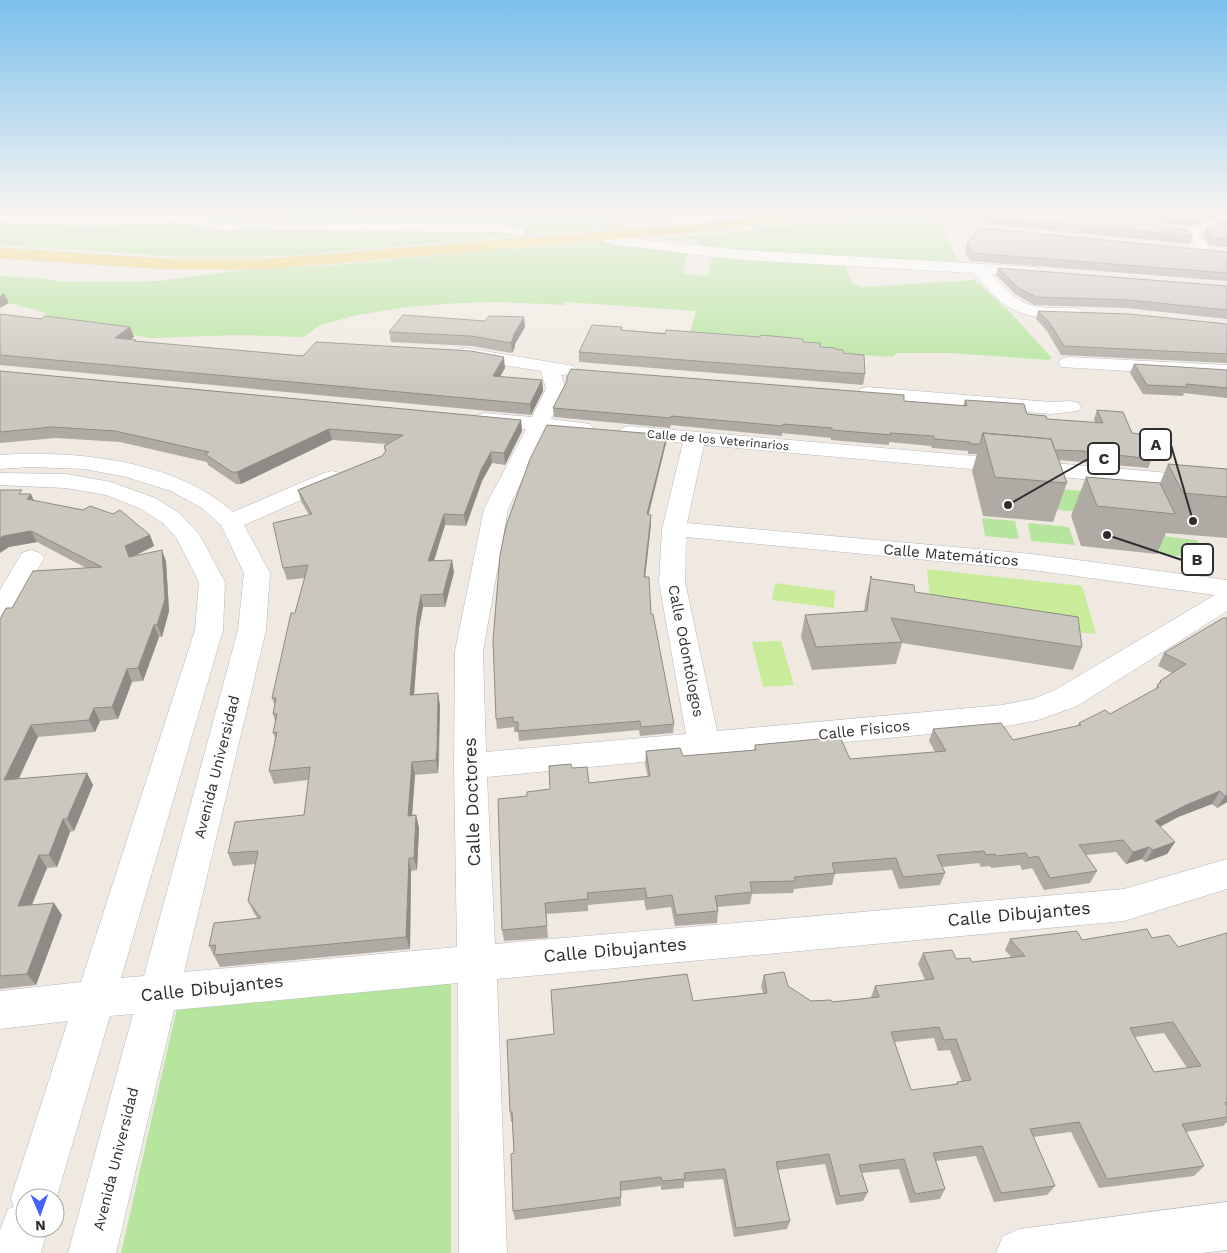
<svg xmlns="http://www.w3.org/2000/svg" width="1227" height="1253" font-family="'Work Sans',sans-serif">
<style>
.green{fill:#b6e59e}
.pitch{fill:#c9ec9a}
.water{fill:#75cff0}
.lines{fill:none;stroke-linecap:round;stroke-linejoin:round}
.minor-casing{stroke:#b4b7c1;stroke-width:1}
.major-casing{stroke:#c9c9c9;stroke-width:1}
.minor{fill:#fff;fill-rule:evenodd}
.major{fill:#f2d163;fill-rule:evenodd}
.wall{fill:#afaba4;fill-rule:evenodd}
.shaded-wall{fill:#8e8b86}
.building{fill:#cbc7bf;stroke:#8e8b86;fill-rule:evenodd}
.labels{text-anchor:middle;stroke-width:4;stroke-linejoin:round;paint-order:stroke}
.far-street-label{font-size:12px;fill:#2e2e2e;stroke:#fff}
.street-label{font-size:15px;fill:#2e2e2e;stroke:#fff}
.near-street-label{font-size:18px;fill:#2e2e2e;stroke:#fff}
.leader{fill:none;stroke:#2e2e2e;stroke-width:2}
.callout-dot{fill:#2e2e2e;stroke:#fff;stroke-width:2}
.callout{fill:#fff;stroke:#2e2e2e;stroke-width:2}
.callout-label{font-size:16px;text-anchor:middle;font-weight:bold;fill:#2e2e2e}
</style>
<rect width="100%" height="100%" fill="#efe9e1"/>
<!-- green -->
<path class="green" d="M0,212H604L625,227L295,255L245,257H185L0,245Z
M888,212H934L958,262L863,258L704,248L693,239L640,242L741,231Z
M600,241L687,253L683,274L708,276L712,257L844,264L853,284L863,287L975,280L1010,312L1052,358L1049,360L951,353H897L892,357L688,341L696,311L566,302L564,305L498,302L459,303L407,307L357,315L320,325L304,337L239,335L149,338L46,316L44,312L0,301V276L37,278L65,282L158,281L242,270L325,266Z
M1052,488L1091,492L1099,513L1058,510Z
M982,518L1015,521L1019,539L985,536Z
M1028,523L1069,527L1075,545L1031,541Z
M1154,535L1197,540L1206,559L1161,554Z
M451,977V1253H121L177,1008Z"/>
<!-- pitch -->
<path class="pitch" d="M927,569L1082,586L1096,634L932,615Z
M775,583L835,591L834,608L772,600Z
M781,641L794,685L763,687L752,642Z"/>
<!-- water -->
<path class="water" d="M285,212L387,214L391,216L383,221L278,218L277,215Z"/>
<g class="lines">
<!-- minor casing -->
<g class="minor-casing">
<path id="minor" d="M722,212H762L755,216L706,222L682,228L677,227L675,224L677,221Z
M0,214L96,218L173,214L226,223L258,220L281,222L499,224L523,229L525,232L523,235L518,236L499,232L281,230L258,228L226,231L173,222L96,226L0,222Z
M1227,214V223L1199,234L1212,251L1209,254H1199L1184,232L1186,229Z
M601,232L617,237L743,250L1034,267L1040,269L1042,272L1040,275L1034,277L991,274C1023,309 1030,308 1075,308L1081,309L1084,313L1081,317C1072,319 1063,318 1054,318C1013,318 999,302 973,273L743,260L615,245L596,239L594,236L596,233Z
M466,348L574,366L577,370L574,374L561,375L566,389L551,419L590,424L593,428L590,432L583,434L546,431L508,509L483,651L486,752L686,734L659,582L662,529L683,443L622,436L618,432L622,428L629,426L1227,478V492L704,445L687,523L1032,554L1227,580V611L1077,706L1038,720L1002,727L487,777L495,944L1124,889L1227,859V889L1124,921L497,979L507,1253H459L458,983L174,1010L116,1253H68L133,1014L110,1016L55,1203V1198H25V1228H48L41,1253H0V1230L8,1209L14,1207L11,1198L68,1021L0,1029V991L81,982L195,630L199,582L176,537L163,523L139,508L106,495L66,488L0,485V473L66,474L111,482L155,498L179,513L199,534L225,582L223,630L121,978L144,976L238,630L244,573L221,525L202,508L171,491L126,477L85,469L30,467L0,469V455C75,450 175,460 233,512L324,473L332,471L340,473L343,478L340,483L244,525L270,573L266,630L184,972L457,947L454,766L455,651L484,509L526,429L477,423L474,419L477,415L484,413L532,417L546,389L541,371L459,358L457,354L459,350ZM686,537L1032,570L1215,595L1055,690L1033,699L1002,705L717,731L685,582Z
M1068,357L1227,365V377L1061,367L1059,363L1061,359Z
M867,387L1051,402L1071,401L1078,403L1081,407L1078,411L1051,414L860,397L857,393L860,389Z
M31,550L40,553L44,558L10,619L0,622V590L22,553Z
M1227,1202V1250L1202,1253H996L1003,1236L1020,1229Z"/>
</g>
<!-- major casing -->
<g class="major-casing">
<path id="major" d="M801,212H841L834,216L699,232L268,269H166L0,258V248L166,259H268L699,224Z"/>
</g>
<!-- minor -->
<use href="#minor" class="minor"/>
<!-- major -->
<use href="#major" class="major"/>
</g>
<!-- wall -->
<path class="wall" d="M977,212H984L1193,236L1190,244L986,224L977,213Z
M1086,212H1227L1190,226L1157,223Z
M1227,219V247L1209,245L1203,235L1206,228Z
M967,243L1227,252V281L970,261L965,251Z
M998,268L1227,286V319L1126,308L1034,305L1015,294L996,275Z
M1038,311L1227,324V363L1061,355L1047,331L1036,319Z
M0,314L41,319L130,327L134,337L130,340L136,342L303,356L505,368L500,377L542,380L543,391L531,415L0,365Z
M524,317L525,327L515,344V347L512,353L472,346L391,342L389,332Z
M622,327V330L803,342L820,347L835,349L843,353L865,374L863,385L579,362V352Z
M1134,364L1227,370V398L1184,393L1183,396L1143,394L1130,373Z
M0,371L521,420L522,431L505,465L492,463L482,481L466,526L445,525L434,561L454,572L445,607H423L419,628L414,695L438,693L440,706L439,763L438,773L415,775L412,816L416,815L419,828L417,870L411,871L410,949L220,967L209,946L258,919L254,913L248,901L256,864L233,866L228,853L304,815L308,780L274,784L269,771L275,738L273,733L275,721L273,714L275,706L272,698L305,578L287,580L283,568L309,515L301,501L298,490L382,456L385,452L384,446L386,444L332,440L241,484H236L208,465L207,462L120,442L56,438L0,443Z
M567,377L904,401L963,406L965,400L1047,419L1095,423L1094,419L1097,410L1132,433L1152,459L1148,468L1059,460L1067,483L1053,522L983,516L972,471L977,454H968V451L932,448L931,446L889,442V445L831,440V438L782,433V436L671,425L670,428L554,417L553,408L567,382Z
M667,435L666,443L649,514L651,515V524L645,577L651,614L674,724L673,733L640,736L639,730L519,741L518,732H514V727L497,729L496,719Z
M1168,464L1227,469V538L1166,533L1157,554L1081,546L1071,516L1086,477L1160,483Z
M24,494L33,500L150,535L154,546L132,557L166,561L169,611L162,637H159L143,681L132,682L118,719L100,721L95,732L38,737L19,779L87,773L93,785L74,831L70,832L57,867L47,868L32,905L62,915L36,985L0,989V619L12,608L86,568L37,542L9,547Z
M871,576L872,579L1082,647L1073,670L902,643L896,664L812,670L801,637L805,615L864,611L866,598Z
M1223,618L1227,802L1217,808L1212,804L1178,817L1160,827L1175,842L1167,854L1145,862L1142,859L1126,864L1116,852L1086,855L1097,871L1090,883L1044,890L1032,868L1022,870L1020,865L991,868L990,866L981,867L979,863L942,867L945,873L940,885L899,889L892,870L835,874L832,885L794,889L793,893L752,894L750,904L718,907V911L717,923L675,926L671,907L646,910L644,900L588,905V911L546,914L548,938L504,941L502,930L527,796L550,789L572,768L589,783L648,777L645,764L646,751L683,756L754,750L755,745L850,759L935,752L929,741L933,729L1013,740L1077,726L1079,723L1110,714L1155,690L1160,681L1172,673L1158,666L1164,653Z
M1227,933V1122L1223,1126L1186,1132L1204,1166L1194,1176L1099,1188L1071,1132L1033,1137L1055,1186L1047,1195L994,1202L976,1156L936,1161L945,1189L940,1199L910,1203L899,1169L862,1173L868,1192L863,1201L836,1205L825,1164L778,1170L790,1221L787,1229L734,1237L723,1179L684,1182V1188L661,1190V1186L621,1191V1206L515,1220L513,1211L514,1153L512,1122H511L510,1112L554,1034L693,1001L763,993L761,986L764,975L788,986L811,1001L832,1002L872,998L871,997L875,986L925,980L918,964L923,953L972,962L1011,957L1005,950L1010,939L1082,940L1152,938L1178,947ZM1164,1033L1187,1068L1154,1072L1135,1037ZM934,1038L938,1051L950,1050L962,1082H957L956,1085L911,1090L894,1042Z"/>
<!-- shaded-wall -->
<path class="shaded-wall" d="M1213,212H1227V213L1190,226L1193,219Z
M4,293L9,303L0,308V296Z
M524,317L525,327L515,344V347L512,353L511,343L513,336Z
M130,327L134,337L118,348L115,338Z
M504,357L505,368L494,387L493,376Z
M542,380L543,391L531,415L530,404Z
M521,420L522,431L505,465L504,453Z
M329,429L332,440L241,484L237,472Z
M667,435L666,443L646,523L647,514Z
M491,452L492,463L482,481L466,526L464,515L481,470Z
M31,494L36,506L27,499Z
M444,514L445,525L430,573L428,561Z
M651,515V524L644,587V577Z
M31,531L37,542L9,547L0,553V538L3,536Z
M150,535L154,546L130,558L134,569L125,546Z
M162,550L166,561L169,611L162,637L157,625Z
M452,560L454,572L445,607L443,594Z
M421,595L423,607L419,628L413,708L410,695L417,616Z
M154,625L159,637L143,681L138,668Z
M127,669L132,682L118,719L112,707Z
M438,693L440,706L438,773L436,760Z
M94,708L100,721L95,732L89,720Z
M31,725L38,737L12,792L4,780Z
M412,762L415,775L411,829L408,816Z
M87,773L93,785L74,831L67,819Z
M1220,791L1212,804L1178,817L1148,833L1155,821L1186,805Z
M1227,795V802L1217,808L1225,796Z
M416,815L419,828L417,870L414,858Z
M63,819L70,832L57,867L49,855Z
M1175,842L1167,854L1145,862L1153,850Z
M1149,847L1142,859L1126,864L1133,852Z
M39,855L47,868L26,918L18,906Z
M409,858L411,871L410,949L406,937Z
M54,903L62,915L36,985L27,974Z"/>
<!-- building -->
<path class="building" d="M984,212H1061L1188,230L1193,236L988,217Z
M1133,212H1213L1193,219L1160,216Z
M1227,219V239L1212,238L1206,228Z
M979,228L1227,252V273L972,253L967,243Z
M998,268L1227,286V310L1129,300L1036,297L1017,287Z
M1038,311L1129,314L1227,324V354L1064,346L1049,322Z
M0,314L41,319L45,316L130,327L115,338L136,340L134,341L303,356L316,342L471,351L504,357L493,376L542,380L530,404L0,355Z
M403,315L485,321L489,316L524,317L513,336H514L511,343L471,336L389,332Z
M592,325L622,327L621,330L665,334L666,330L760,337L761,335L803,339V342L820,343V347L835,348V349L843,350V353L864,355L865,374L579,352Z
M1134,364L1227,370V388L1186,384L1187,387L1147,385Z
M571,369L904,395V401L967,406L965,400L1024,404L1027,414L1046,416L1047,419L1103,423L1097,410L1123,412L1132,433L1139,434L1152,459L1083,451L1055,450L1051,439L983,433L980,444H971L970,442L934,439V436L890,433L891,435L832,430V428L783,424V426L671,416V418L553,408L567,381V377Z
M0,371L521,420L504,453L491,452L481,470L464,515L444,514L428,561L452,560L443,594L421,595L417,616L410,695L438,693L437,750L436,760L412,762L408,816L416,815L414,858H409L406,937L214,955L216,945L209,946L214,923L261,918L248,901L258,851L228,853L235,822L304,815L310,767L269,771L277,732L273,733L277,714H273L276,698H272L291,613H295L308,565L283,568L273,523L312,514L298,490L382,456L386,451L384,446L403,435L329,429L237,472H232L205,454L209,452L115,431L52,427L0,432Z
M547,425L667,435L647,514L651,515L644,577H649L651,614H653L674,724L641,727L640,721L518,731V722H513V717L496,719L493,640L500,555L506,526L530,459Z
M983,433L1051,439L1067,483L995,477Z
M1168,464L1227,469V497L1183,493Z
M1086,477L1160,483L1175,514L1097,506Z
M0,490H22L19,494H31L27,499L83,510L90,506L113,514L120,510L150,535L125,546L129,557L162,550L165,599L157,625H154L138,668L127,669L112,707L94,708L89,720L31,725L4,780L87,773L67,819H63L49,855H39L18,906L54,903L27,974L0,976V619L6,608H12L33,571L102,567L31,531L3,536L0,538Z
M871,576L872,579L914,585L915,592L1078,617L1082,647L891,618L902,642L816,647L805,615L867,611Z
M1223,618H1227V795L1225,796L1220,791L1186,805L1155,821L1175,842L1153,850L1149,847L1133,852L1123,840L1079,845L1097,871L1050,878L1038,856L1028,858L1026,853L996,856L995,854L986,855L984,851L937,855L945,873L903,877L896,858L832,863L835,873L794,877L795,881L750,882L752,892L715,896L718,911L676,915L672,895L647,898L645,888L587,893L588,899L545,903L547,926L502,930L498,799L527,796V792L550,789L549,766L571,764L572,768L587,767L589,783L650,776L646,751L680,748L683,756L756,750L755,745L840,737L850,759L946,751L933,729L1001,723L1013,740L1081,725L1079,723L1105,710L1110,714L1159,687L1157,685L1161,682L1160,681L1186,664L1164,653Z
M1147,929L1152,938L1169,935L1178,947L1227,933V1102L1225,1103L1227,1106V1117L1182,1124L1204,1166L1107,1179L1079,1122L1030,1129L1055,1186L1001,1193L982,1146L933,1153L945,1189L915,1194L904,1159L859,1165L868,1192L840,1196L829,1154L776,1162L790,1221L736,1228L725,1169L684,1173L685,1179L662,1181L661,1177L620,1182L621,1197L513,1211L511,1154L514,1153L512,1112H510L507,1040L554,1034L551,990L687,974L693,1001L767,993L764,975L784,972L788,986L811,1001L831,1000L832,1002L879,997L875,986L934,979L923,953L952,950L956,959L970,958L972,962L1025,956L1010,939L1077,931L1082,940ZM1173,1022L1201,1066L1154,1072L1130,1028ZM939,1027L944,1040L956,1039L971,1080L957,1082L958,1084L911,1090L891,1032Z"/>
<!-- sky -->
<linearGradient id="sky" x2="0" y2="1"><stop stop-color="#7abfeb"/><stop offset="0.55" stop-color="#f8f5f2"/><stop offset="1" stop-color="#f8f5f2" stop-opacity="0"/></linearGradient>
<rect width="1227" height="387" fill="url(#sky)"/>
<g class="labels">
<!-- far-street labels -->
<g class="far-street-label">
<text transform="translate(718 440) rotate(5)" y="4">Calle de los Veterinarios</text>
</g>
<!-- street labels -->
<g class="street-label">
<text transform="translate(951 555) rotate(5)" y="5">Calle Matemáticos</text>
<text transform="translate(686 651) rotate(79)" y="5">Calle Odontólogos</text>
<text transform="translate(864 730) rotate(-6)" y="5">Calle Físicos</text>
<text transform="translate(217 767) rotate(-76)" y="5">Avenida Universidad</text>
<text transform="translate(116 1159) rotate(-76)" y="5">Avenida Universidad</text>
</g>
<!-- near-street labels -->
<g class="near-street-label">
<text transform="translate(472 802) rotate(-92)" y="6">Calle Doctores</text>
<text transform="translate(1019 914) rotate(-5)" y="6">Calle Dibujantes</text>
<text transform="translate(615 950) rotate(-5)" y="6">Calle Dibujantes</text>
<text transform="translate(212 988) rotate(-6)" y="6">Calle Dibujantes</text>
</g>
</g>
<!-- callouts -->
<path class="leader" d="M1193 521L1171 445M1008 505L1088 459M1107 535L1182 560"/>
<g class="callout-dot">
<circle cx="1193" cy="521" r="5"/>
<circle cx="1008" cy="505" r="5"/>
<circle cx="1107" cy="535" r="5"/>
</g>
<g class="callout">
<rect x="1140" y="429" width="31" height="31" rx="5"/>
<rect x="1088" y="443" width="31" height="31" rx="5"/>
<rect x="1182" y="544" width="31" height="31" rx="5"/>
</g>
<g class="callout-label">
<text x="1156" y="450">A</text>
<text x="1104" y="464">C</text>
<text x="1197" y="565">B</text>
</g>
<!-- north arrow -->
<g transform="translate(40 1213) rotate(178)"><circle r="24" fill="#ffffff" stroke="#ababab"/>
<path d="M0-4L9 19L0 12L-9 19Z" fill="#4264fb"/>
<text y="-8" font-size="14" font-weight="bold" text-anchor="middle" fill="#2e2e2e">N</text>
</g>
</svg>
